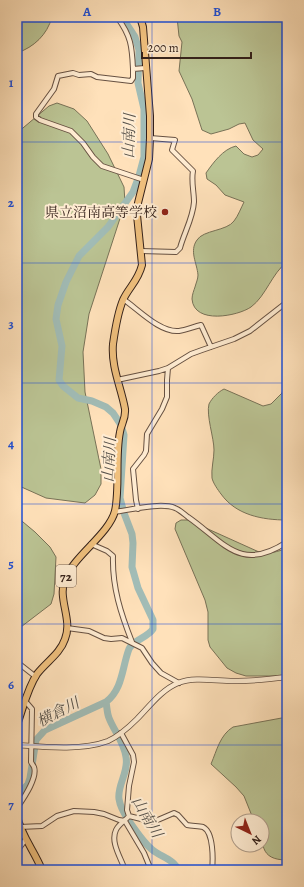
<svg xmlns="http://www.w3.org/2000/svg" width="304" height="887" font-family="Alegreya,'Noto Serif JP',serif">
<style>
.green{fill:#bbc494;stroke:#787257}
.lines{fill:none;stroke-linecap:round;stroke-linejoin:round}
.river{stroke:#a1bcb6;stroke-width:7}
.minor-casing{stroke:#675142;stroke-width:6}
.tertiary-casing{stroke:#675142;stroke-width:6}
.primary-casing{stroke:#34211a;stroke-width:8}
.minor{stroke:#ffecd2;stroke-width:4}
.tertiary{stroke:#ffecd2;stroke-width:4.5}
.primary{stroke:#f0c07d;stroke-width:6}
.grid{fill:none;stroke:#1d4ed8;stroke-width:1;stroke-opacity:0.55}
.poi-dot{fill:#8f2418;stroke:#ffecd2;stroke-width:1.5}
.labels{text-anchor:middle;stroke-width:4;stroke-linejoin:round;paint-order:stroke}
.shield{fill:#ffecd2;stroke:#715e51;stroke-width:1}
.shield-label{font-size:13px;font-weight:bold;fill:#34211a}
.poi-label{font-size:14px;fill:#34211a;stroke:#ffecd2;text-anchor:end}
.water-label{font-size:15px;font-style:italic;fill:#555049;stroke:#ffecd2}
.neatline{fill:none;stroke:#1d4ed8;stroke-width:1.5}
.grid-label{font-size:13px;text-anchor:middle;font-weight:bold;fill:#1d4ed8}
</style>
<rect width="100%" height="100%" fill="#ffe1ba"/>
<filter id="stains"><feTurbulence type="fractalNoise" baseFrequency=".005" numOctaves="4"/><feColorMatrix values="0 0 0 0 .2 0 0 0 0 .09 0 0 0 0 .02 0 0 0 .5 -.17"/></filter>
<radialGradient id="worn" r=".72"><stop offset=".6" stop-color="#630" stop-opacity="0"/><stop offset="1" stop-color="#630" stop-opacity=".3"/></radialGradient>
<!-- green -->
<path class="green" d="M17,17H52C47,35 34,47 17,53Z
M177,17H287V262C272,273 266,296 251,307C238,316 194,325 192,299C192,295 194,290 195,287C196,283 198,279 198,275C197,263 189,251 197,240C203,230 227,231 234,221C238,216 241,208 244,202L225,195L216,185L207,179L206,173C213,163 223,149 236,146L244,154L252,157L258,155L263,149L253,140L245,123L239,124L229,129L211,134L202,130L192,99L179,71L182,42L179,36Z
M57,103L74,109L87,121L108,154L124,187L125,203L89,314L83,352L85,392L101,469V484L95,495L85,503L46,498L17,485V133L49,106Z
M287,373V520C262,520 236,515 221,494C218,490 213,483 212,478C211,469 214,459 214,450C214,438 206,415 209,404C212,398 218,392 224,389L263,406L271,404L282,393Z
M17,517L35,532L50,547L56,557L54,594L51,604L17,630Z
M181,520H188L259,552C270,554 277,552 287,548V676H246L236,673L227,668L210,647L208,640V612L205,600L175,529L176,523Z
M287,717V860C259,860 262,843 262,821H254L244,796L236,787L211,764C217,750 220,735 233,727Z"/>
<g class="lines">
<!-- river -->
<path class="river" d="M106,702C107,707 107,713 109,718C114,731 124,742 126,757C129,772 117,785 119,799C120,806 125,815 129,821C137,832 146,847 157,853C165,858 175,861 178,870
M17,797L28,784L30,778L36,740L45,730L106,702C123,689 122,667 129,649C133,640 147,638 153,629V620L138,588L132,567L133,543L132,534L124,513L120,498L124,435L121,425L113,413L106,407L92,401L78,398L63,386L59,380L62,346L56,319L58,305L66,282L79,256L108,227L133,192L139,176L144,157V109L138,83L139,50L135,37L122,17"/>
<!-- minor casing -->
<g class="minor-casing">
<path id="minor" d="M117,17C131,36 132,46 133,69
M144,180L102,166L93,157L83,143L71,131L40,120L36,117V114L54,89L58,76L73,73L79,75L91,74L97,77L131,81L133,78V69L145,68
M141,251L176,252L180,248C184,233 193,218 194,202C194,192 191,181 193,171L172,150L175,140L150,138
M123,299C138,309 160,333 179,331C186,330 193,327 201,325L211,347
M117,380L159,371L168,368L191,354L202,350L234,339L250,331L287,302
M138,509L136,500L133,469L144,455L146,451L147,434L162,409L167,397V380L168,368
M114,512C130,510 161,502 175,508C180,510 184,514 188,517C224,542 240,573 287,542
M91,544L107,551L113,556C112,587 121,614 132,642
M67,628L89,631L104,638L111,639L122,638L142,648L152,663L161,673L179,683
M17,662L36,677
M121,733L133,755L134,762L129,786L127,810L129,816
M17,808C23,799 38,778 34,767C33,765 32,764 31,762L32,709L26,702
M129,816L153,822L174,813L178,815L187,825C192,826 199,826 203,827C214,832 213,861 212,870
M20,827L42,826L57,816L74,811L94,812L104,814L119,820L125,821L144,853L151,870
M17,851L26,839
M125,870C121,858 110,842 116,830C119,824 125,821 129,816"/>
</g>
<!-- tertiary casing -->
<g class="tertiary-casing">
<path id="tertiary" d="M17,745C44,747 82,751 108,741C119,736 128,728 137,719C149,707 161,690 178,683C196,676 219,682 238,681C255,681 271,679 287,677"/>
</g>
<!-- primary casing -->
<g class="primary-casing">
<path id="primary" d="M17,725C23,709 27,689 37,674C46,662 60,654 65,639C73,619 57,599 65,579C74,556 109,534 115,511C120,487 115,457 120,432C121,424 126,419 125,409C121,387 111,367 113,344C115,330 118,312 123,300C129,287 138,281 142,265L137,215L138,203L149,159L150,138V116L143,27L140,17
M17,816C21,835 35,852 42,870"/>
</g>
<!-- minor -->
<use href="#minor" class="minor"/>
<!-- tertiary -->
<use href="#tertiary" class="tertiary"/>
<!-- primary -->
<use href="#primary" class="primary"/>
</g>
<!-- grid -->
<path class="grid" d="M152,17V870M17,142H287M17,263H287M17,383H287M17,504H287M17,624H287M17,745H287"/>
<!-- markers -->
<circle class="poi-dot" cx="165" cy="212" r="4"/>
<g class="labels">
<!-- shield labels -->
<rect class="shield" x="56" y="565" width="20" height="22" rx="3"/>
<g class="shield-label">
<text x="66" y="581">72</text>
</g>
<!-- poi labels -->
<g class="poi-label">
<text x="157" y="217">県立沼南高等学校</text>
</g>
<!-- water labels -->
<g class="water-label">
<text transform="translate(129 136) rotate(-88)" y="5">山南川</text>
<text transform="translate(109 460) rotate(-87)" y="5">山南川</text>
<text transform="translate(58 712) rotate(-27)" y="5">横倉川</text>
<text transform="translate(147 817) rotate(59)" y="5">山南川</text>
</g>
</g>
<!-- margin -->
<rect width="304" height="887" fill="none" stroke="#ffe1ba" stroke-width="44"/>
<!-- north arrow -->
<g transform="translate(250 833) rotate(137)"><circle r="19" fill="#ffecd2" stroke="#ae9b88"/>
<path d="M0-3L7 15L0 10L-7 15Z" fill="#8f2418"/>
<text y="-6" font-size="11" font-weight="bold" text-anchor="middle" fill="#34211a">N</text>
</g>
<!-- scale -->
<path d="M142 52v6h109v-6" fill="none" stroke="#34211a" stroke-width="2"/>
<text x="148" y="52" font-size="12" fill="#34211a" stroke="#ffecd2" stroke-width="3" paint-order="stroke">200 m</text>
<rect x="22" y="22" width="260" height="843" class="neatline"/>
<g class="grid-label">
<text x="87" y="16">A</text>
<text x="217" y="16">B</text>
<text x="11" y="87">1</text>
<text x="11" y="207">2</text>
<text x="11" y="328">3</text>
<text x="11" y="448">4</text>
<text x="11" y="568">5</text>
<text x="11" y="689">6</text>
<text x="11" y="809">7</text>
</g>
<rect width="100%" height="100%" filter="url(#stains)"/>
<rect width="100%" height="100%" fill="url(#worn)"/>
</svg>
